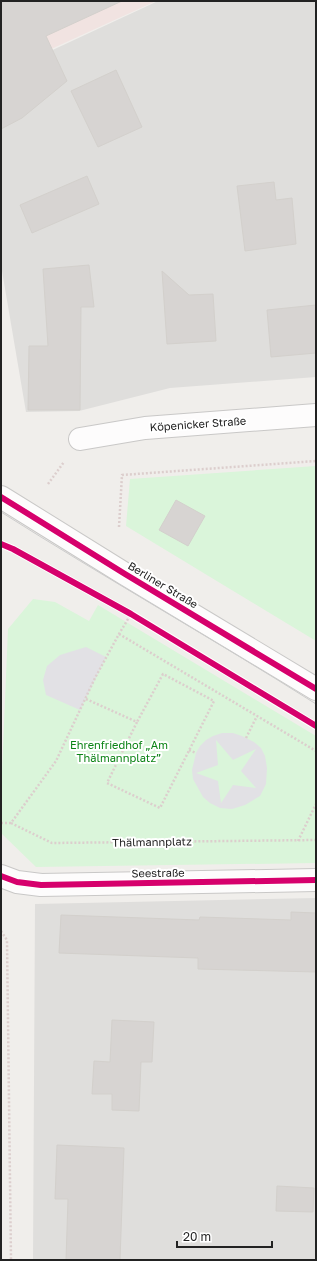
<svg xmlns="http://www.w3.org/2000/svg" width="317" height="1261" font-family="'Golos Text',sans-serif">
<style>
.residential{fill:#dfdedc}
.commercial{fill:#f1e3e1}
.park{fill:#daf5da}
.plaza{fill:#e2e1e5;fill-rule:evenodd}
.building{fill:#d7d4d2;stroke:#d3d0cc}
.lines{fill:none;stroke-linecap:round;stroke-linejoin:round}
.minor-casing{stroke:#c9c8c7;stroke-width:24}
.tertiary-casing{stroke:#c9c8c7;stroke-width:24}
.path{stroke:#dccecd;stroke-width:2.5;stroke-dasharray:2 2;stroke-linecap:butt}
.minor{stroke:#fdfcfc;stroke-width:22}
.tertiary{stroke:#fdfcfc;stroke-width:22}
.tram{stroke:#ccc;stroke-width:1}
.cycleway-casing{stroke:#fff;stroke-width:8}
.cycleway{stroke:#d6006c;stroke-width:6}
.labels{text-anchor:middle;stroke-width:4;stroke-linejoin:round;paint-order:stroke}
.street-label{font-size:11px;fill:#222;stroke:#fff}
.park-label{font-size:11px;fill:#0c8416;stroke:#fff}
</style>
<rect width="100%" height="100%" fill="#f0eeeb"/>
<!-- residential -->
<path class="residential" d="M158,1H316V377L170,388L79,411L26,412L1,265V74Z
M316,898V1260H33L35,904Z"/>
<!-- commercial -->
<path class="commercial" d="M1,1H156L1,72Z"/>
<!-- park -->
<path class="park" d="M316,466V641L126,526L130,479Z
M33,599L55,602L89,621L98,605L316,736V863L36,867L1,833V796L8,629Z"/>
<!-- plaza -->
<path class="plaza" d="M86,647L106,657L80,710L46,695L43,680L47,666L60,655Z
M222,733H233L242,736L254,742L261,748L265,756L267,768L266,784L260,796L245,805L232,809L220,808L210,803L203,797L193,779L192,770L196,753L200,746L206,740L213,736ZM216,740L233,760L256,749L241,771L256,788L233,785L221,803L218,781L196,773L218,765Z"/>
<!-- building -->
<path class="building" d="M1,1H122L46,36L67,81L22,118L1,129Z
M116,70L142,127L98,147L71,91Z
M87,176L99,204L32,233L20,205Z
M274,182L276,200L292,198L296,244L245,251L237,186Z
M89,265L94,307H81L80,410H28L29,346H48L43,269Z
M162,271L189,295L213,294L216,341L167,344Z
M316,305V353L271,357L267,310Z
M176,500L205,516L188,546L159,530Z
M291,912L316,913V972L198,969V958L59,953L61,915L199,920L200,917L291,920Z
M112,1020L154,1022L152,1062H141L139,1111L112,1110V1094H92L94,1061L110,1062Z
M57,1145L124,1148L120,1260H66L68,1199H55Z
M277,1186L314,1188L313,1212L276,1211Z"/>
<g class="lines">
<!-- minor casing -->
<g class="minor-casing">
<path id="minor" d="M80,439L145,428L316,415"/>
</g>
<!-- tertiary casing -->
<g class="tertiary-casing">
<path id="tertiary" d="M1,497L125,574L316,689
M1,876L17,882L41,885L316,880"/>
</g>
<!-- path -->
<path class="path" d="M48,484L64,462
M119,527L122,475L316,461
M119,634L316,751
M86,699L137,722L107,783L160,808L214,701L163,674L137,722
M246,738L257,716
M189,750L196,753
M1,823H11L56,761L95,678L119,634L131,614
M11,823L52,843L316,840
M298,841L316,804
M1,931L7,940L11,1260"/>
<!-- minor -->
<use href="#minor" class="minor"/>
<!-- tertiary -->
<use href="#tertiary" class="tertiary"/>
<!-- tram -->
<path class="tram" d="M1,512C105,578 212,638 316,704"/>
<!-- cycleway casing -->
<g class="cycleway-casing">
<path id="cycleway" d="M1,497L125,574L316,689
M1,544L13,549L131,614L316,726
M1,876L17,882L41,885L316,880"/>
</g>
<!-- cycleway -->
<use href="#cycleway" class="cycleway"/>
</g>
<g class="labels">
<!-- street labels -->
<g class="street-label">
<text transform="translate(198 424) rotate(-4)" y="4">Köpenicker Straße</text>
<text transform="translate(163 585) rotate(31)" y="4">Berliner Straße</text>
<text transform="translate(152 842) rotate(-1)" y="4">Thälmannplatz</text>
<text transform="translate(158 873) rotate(-1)" y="4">Seestraße</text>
</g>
<!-- park labels -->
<g class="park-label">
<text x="119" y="749">Ehrenfriedhof „Am<tspan x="119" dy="13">Thälmannplatz”</tspan></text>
</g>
</g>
<!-- border -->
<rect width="317" height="1261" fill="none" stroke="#222222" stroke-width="4"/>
<!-- scale -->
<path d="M177 1241v6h95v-6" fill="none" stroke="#222222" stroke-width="2"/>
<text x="183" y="1241" font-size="12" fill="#222222" stroke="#ffffff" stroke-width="3" paint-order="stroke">20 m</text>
</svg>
